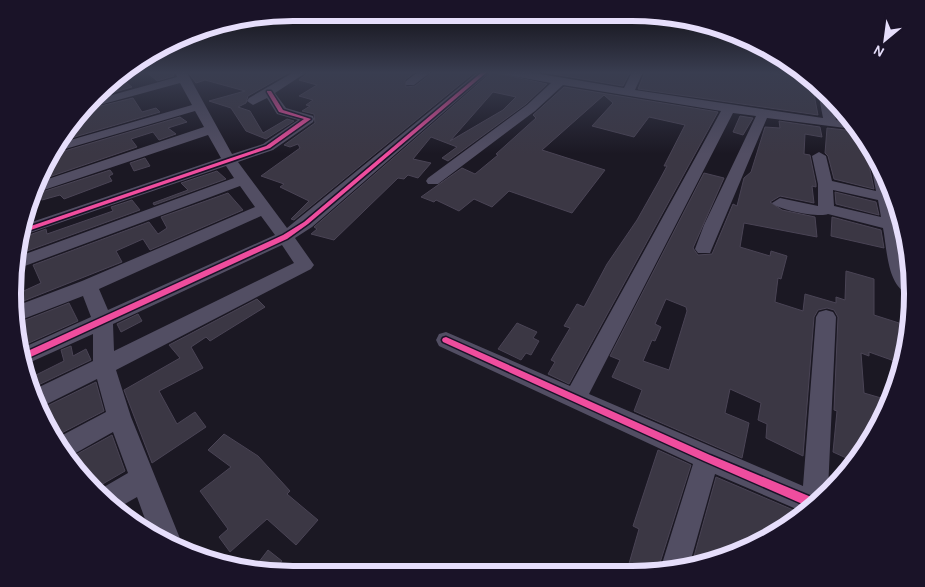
<svg xmlns="http://www.w3.org/2000/svg" width="925" height="587" font-family="Karla,sans-serif">
<style>
.building{fill:#3b3744;stroke:#4a4455;fill-rule:evenodd}
.lines{fill:none;stroke-linecap:round;stroke-linejoin:round}
.minor{fill:#524e63;fill-rule:evenodd}
.cycleway-casing{stroke:#1a1328;stroke-width:3}
.cycleway{fill:#ef4d9e;fill-rule:evenodd}
.rim{fill:none;stroke:#e6defb;stroke-width:6}
</style>
<rect width="100%" height="100%" fill="#1b1823"/>
<!-- building -->
<path class="building" d="M147,72H173L174,76L157,81Z
M188,72H290L248,96L246,103L238,107L250,111L263,133L287,119L294,121L266,139L246,131L231,108L209,101L245,91L205,80L196,83Z
M309,72H415L405,80L406,87L415,86L433,72H475L294,220L291,219L309,201L280,187L284,184L261,176L300,148L298,144L290,147L284,145L315,123L314,114L302,111L310,106L306,105L313,100L299,96L317,85L299,80Z
M492,72L547,84L526,104L448,161L442,158L457,147L431,137L413,159L431,163L418,178L408,175L404,179L398,178L334,240L311,234L317,229L314,227ZM493,92L516,97L503,110L450,141Z
M541,72H630L623,86Z
M645,72H761L811,79L818,115L638,89Z
M115,81H124L132,87L98,97Z
M564,87L718,112L569,384L548,374L555,362L551,360L570,328L564,326L577,304L584,307L607,264L637,220L659,181L667,166H664L685,125L649,117L634,137L592,126L613,103L604,95L542,150L605,170L572,213L509,191L492,207L474,199L459,211L436,200L434,202L421,197L462,168L475,174L498,155L496,154L536,118L533,115Z
M133,98L142,112L156,108L160,112L61,141L71,122L84,110Z
M740,116L753,118L743,135L733,132Z
M180,117L187,122L168,128L176,134L159,140L153,132L131,139L137,147L40,180L54,154Z
M779,121L820,127L822,137L805,134L804,154L810,155L816,184V187L812,186L814,203L780,196L770,202L782,210L815,217L817,237L744,223L740,247L770,256L771,251L787,256L781,279L778,278L775,302L803,311L805,294L836,303V297L845,300L846,271L874,279V315L899,323L903,346L900,363L869,352V356L861,353L864,393L888,400L853,461L833,452L837,411L834,410L838,317L834,310L827,308L818,310L814,317L803,456L766,438L767,424L758,420L761,403L730,389L725,413L749,423L742,458L634,411L642,390L612,377L620,360L610,356L704,173L724,178L693,248L698,255L712,254L733,204L737,206L744,178L751,172L765,127L780,128ZM666,299L686,307L687,311L669,370L643,361L652,340L655,341L661,327L655,324Z
M827,128L854,131L873,156L868,160L874,189L834,179L828,156L825,153Z
M145,158L150,166L134,171L130,163Z
M110,170L113,174L109,176L112,181L64,199L60,195L42,200L39,193Z
M217,171L226,179L154,205L153,203L188,190L181,183Z
M835,192L876,202L879,215L836,204Z
M228,193L243,210L150,250L143,239L116,251L122,262L16,304L15,295L41,283L33,265L149,222L158,234L167,228L161,217Z
M132,200L140,210L19,254L21,238L46,229L47,234L113,211L111,207Z
M832,217L881,230L884,248L831,236Z
M257,299L265,307L210,341L206,337L191,347L203,368L159,391L177,424L195,412L206,427L152,463L124,390L180,358L169,345Z
M69,303L78,321L20,347L18,323Z
M138,314L142,321L121,332L117,324Z
M517,323L537,332L533,338L539,341L531,355L526,353L521,360L498,349Z
M71,346L73,356L86,349L91,360L32,388L28,379L64,361L61,350Z
M96,382L104,411L54,437L41,409Z
M224,434L258,456L290,491L287,494L318,520L296,545L267,519L230,552L219,537L228,529L200,491L231,467L208,450Z
M112,435L125,471L94,489L68,459Z
M658,450L691,465L659,566L661,571L650,574H626L639,529L633,526Z
M716,477L798,512V513L756,545L696,562L693,560Z
M268,550L282,561L273,572L252,571Z"/>
<g class="lines">
<!-- minor -->
<path class="minor" d="M124,72H135L124,79H116Z
M175,72H186L189,76L232,154L263,144L298,120L277,114L267,98L253,105L247,101L249,98L294,72H307L275,93L286,108L313,116L314,119L313,122L273,150L238,162L287,228L478,72H490L312,227L295,238L314,265L311,269L116,370L131,417L181,541L178,548L149,530L137,497L116,509L97,491L128,473L113,432L67,458L55,439L106,412L97,379L41,407L33,390L93,361V334L22,366L20,349L91,317L83,296L18,321L16,306L82,281L255,207L240,186L14,270L17,257L234,178L226,166L21,236L23,225L221,158L208,135L41,191L33,192L39,182L204,127L195,111L55,152L60,143L192,105L180,83L85,109L94,100L177,77ZM261,216L275,235L108,310L99,289ZM282,245L294,263L114,351L113,324Z
M418,72H431L414,85H406V81Z
M501,72H528L624,88L632,72H643L635,90L823,118L818,92L822,89L832,102L836,120L847,122L853,129L767,118L710,253H698L695,249L704,225L756,116L733,113L589,394L803,486L816,317L819,312L826,310L833,312L836,317L828,490L801,511L715,474L690,563L662,570L661,567L693,464L439,346L436,340L439,334L446,332L570,386L721,111L563,85L535,111L438,184H428L426,181L428,178L527,105L551,83L506,75Z
M819,152L826,156L832,181L876,191L870,160L872,157L883,169L911,278L909,294C887,287 887,248 883,228L828,214C820,218 778,210 772,203L780,198L818,206V184L812,156ZM833,190L878,200L881,217L834,206Z"/>
<!-- cycleway casing -->
<g class="cycleway-casing">
<path id="cycleway" d="M482,72H487L308,224L287,239L22,361L21,354L283,235L304,222Z
M267,91H271L283,110L311,119L270,148L22,233V229L266,146L304,119L279,112L267,92Z
M446,337L710,455L816,499L807,506L704,461L443,342L442,340L443,338Z"/>
</g>
<!-- cycleway -->
<use href="#cycleway" class="cycleway"/>
</g>
<!-- sky -->
<linearGradient id="sky" x2="0" y2="1"><stop stop-color="#0f0d13"/><stop offset="0.47" stop-color="#393d50"/><stop offset="1" stop-color="#393d50" stop-opacity="0"/></linearGradient>
<rect width="925" height="154" fill="url(#sky)"/>
<!-- crop -->
<path d="M0 0H925V587H0ZM293 21H632A272 272 0 0 1 904 293V294A272 272 0 0 1 632 566H293A272 272 0 0 1 21 294V293A272 272 0 0 1 293 21Z" fill="#1a1328" fill-rule="evenodd"/>
<path class="rim" d="M293 21H632A272 272 0 0 1 904 293V294A272 272 0 0 1 632 566H293A272 272 0 0 1 21 294V293A272 272 0 0 1 293 21Z"/>
<!-- north arrow -->
<g transform="translate(885 40) rotate(209)" stroke="#1a1328" stroke-width="4" paint-order="stroke">
<path d="M0-4L9 19L0 12L-9 19Z" fill="#e6defb"/>
<text y="-8" font-size="14" font-weight="bold" text-anchor="middle" fill="#e6defb">N</text>
</g>
</svg>
